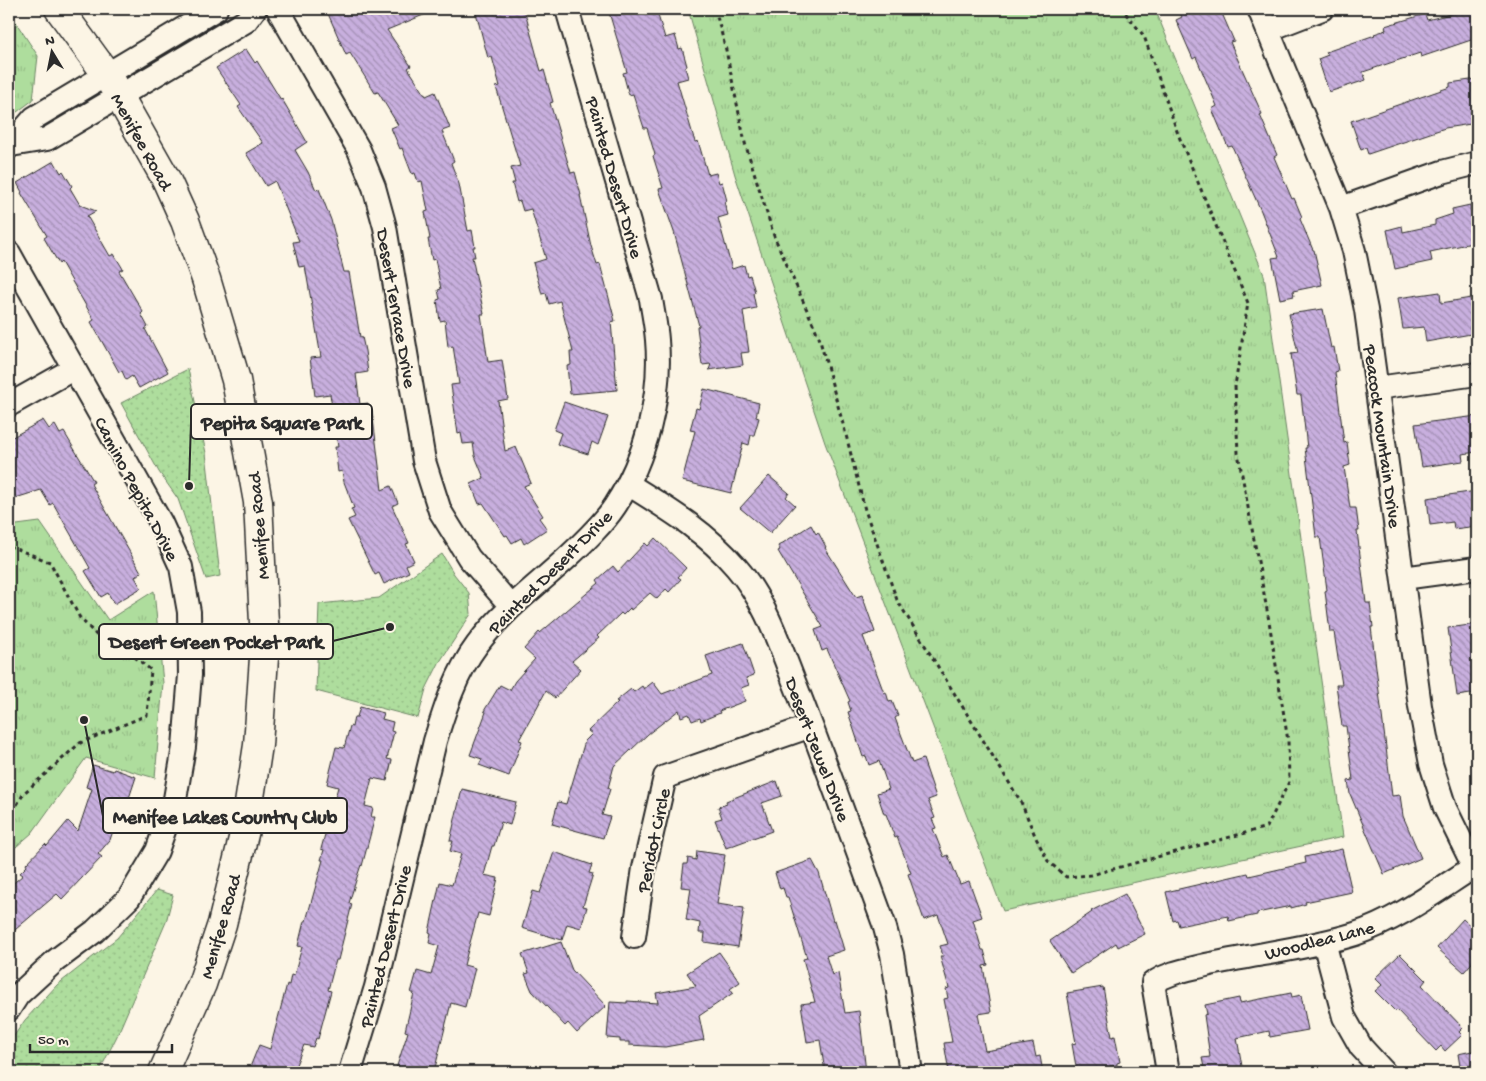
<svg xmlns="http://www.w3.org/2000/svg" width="1486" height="1081" font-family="'Gochi Hand',sans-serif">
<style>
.grass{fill:url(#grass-tufts);stroke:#6c8464}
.park{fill:url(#park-dots);stroke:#6c8464}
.building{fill:url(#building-back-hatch);stroke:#2b2b2b}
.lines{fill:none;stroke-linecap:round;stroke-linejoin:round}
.minor-casing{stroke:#2b2b2b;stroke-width:26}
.primary-casing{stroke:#2b2b2b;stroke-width:31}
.path{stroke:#2b2b2b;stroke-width:3;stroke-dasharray:4 4;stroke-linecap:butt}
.minor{stroke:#fcf5e5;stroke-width:22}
.primary{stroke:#fcf5e5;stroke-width:28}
.labels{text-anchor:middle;stroke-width:4;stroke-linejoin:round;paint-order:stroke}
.street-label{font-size:19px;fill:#2b2b2b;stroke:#fcf5e5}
.leader{fill:none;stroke:#2b2b2b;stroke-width:2}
.callout-dot{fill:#2b2b2b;stroke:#fcf5e5;stroke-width:2}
.callout{fill:#fcf5e5;stroke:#2b2b2b;stroke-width:2}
.callout-label{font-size:20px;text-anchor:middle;font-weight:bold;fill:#2b2b2b}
</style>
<defs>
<pattern id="grass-tufts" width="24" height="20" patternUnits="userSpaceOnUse" patternTransform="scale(1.25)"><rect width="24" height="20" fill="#aedd9d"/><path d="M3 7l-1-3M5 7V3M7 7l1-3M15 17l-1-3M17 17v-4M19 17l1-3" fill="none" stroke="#96be87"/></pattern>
<pattern id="park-dots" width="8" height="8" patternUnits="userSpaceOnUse" patternTransform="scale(1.25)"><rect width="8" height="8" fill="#aedd9d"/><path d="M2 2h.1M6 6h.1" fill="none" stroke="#96be87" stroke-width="1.8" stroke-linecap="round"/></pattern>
<pattern id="building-back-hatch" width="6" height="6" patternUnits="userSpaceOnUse" patternTransform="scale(1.25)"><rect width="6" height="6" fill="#c8afde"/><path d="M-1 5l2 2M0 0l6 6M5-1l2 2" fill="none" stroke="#a38fb4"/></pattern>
</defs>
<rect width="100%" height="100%" fill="#fcf5e5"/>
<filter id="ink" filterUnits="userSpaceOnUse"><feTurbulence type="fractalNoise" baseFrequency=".02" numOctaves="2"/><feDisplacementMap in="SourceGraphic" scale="10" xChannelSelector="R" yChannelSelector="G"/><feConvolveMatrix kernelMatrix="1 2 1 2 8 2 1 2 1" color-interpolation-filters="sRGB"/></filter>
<g filter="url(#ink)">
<!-- grass -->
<path class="grass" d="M688,9H1155L1264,275L1343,837L1003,911L825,443L735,175Z
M9,12L38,56L33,100L9,118Z
M40,522L108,620L154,591L163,683L155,778L86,758L32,833L9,853V526Z"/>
<!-- park -->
<path class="park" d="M188,369L206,453L220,576L206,579L178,499L159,472L121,403Z
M442,554L454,574L469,593L471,614L439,663L426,689L418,718L316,691L319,604L379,598Z
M157,890L173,895L166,922L117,1036L99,1072H9V1043L25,1020L57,985L117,938Z"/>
<!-- building -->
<path class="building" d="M326,9H438L387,30L411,66L408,68L426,96L435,92L450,128L442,131L454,161L451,163L459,184L468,231L472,230L475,247H473L475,257H472L484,314H481L488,362L502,360L508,399L498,401L505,451L516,447L531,483L524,486L543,516L539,518L547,529L524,544L521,538L512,543L507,535L505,536L483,503L479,504L471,484L484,478L475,456L473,443L463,444L461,433L458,434L451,385L459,384L453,346L448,347L445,320L440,321L437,300L440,299L438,290L441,289L435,259L432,260L428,239H430L425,212L428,211L422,181L418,182L415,173L412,174L402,148L400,149L391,128L398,125L378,92L375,93L350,53L346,55Z
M475,9H524L541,71L544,70L553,102L550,103L571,173L575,172L581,195H580L591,246L597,265L600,264L615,321L611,322L617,390L570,394L567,366L571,365L570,352H573L560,301L549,304L546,293L542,294L533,263L546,259L531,209L523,211L520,201L517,202L512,183H515L511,168L520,166L496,87L500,86L492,57L488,58Z
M608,9H656L665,38L675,35L679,49L682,48L687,66L685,67L688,78L677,81L695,142L698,141L708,175L716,173L719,183L722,182L727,201L724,202L728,215L718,218L732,269L744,265L747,276L750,275L755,292L753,293L756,308L743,311L749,352L741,353L743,365L709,370L711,364L702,365L697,327L699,326L674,232L659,189L663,188L653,156L655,155L647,128H644L633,94L629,95L623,73L627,72Z
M1178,9H1220L1234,41L1230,42L1262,114L1260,115L1277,155L1274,157L1292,199L1294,198L1302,217L1300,219L1313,250H1314L1322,285L1293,291L1294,296L1280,299L1272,258L1279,257L1261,211L1232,146L1228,147L1212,109L1217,106L1196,57L1193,59L1176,20L1182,17Z
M1470,9H1477V38L1421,57L1420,53L1363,72L1366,80L1329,92L1318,59L1328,55L1326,52L1375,35L1374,34L1386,30L1385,26L1425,14L1427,20Z
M246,49L255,63L257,61L281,100L282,99L307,142L295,150L308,172L316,190L319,189L331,220L344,272H349L360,337H362L365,351L368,372L356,374L360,404L368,403L369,410H372L382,490L391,486L398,503L392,506L409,543L406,544L414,561L406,565L409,572L384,584L379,573L375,575L348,520L355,517L351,509L354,508L344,482L342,471L338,472L335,447H338L330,394L315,396L310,358L321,357L305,266L299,267L293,242L299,241L275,181L266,186L246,153L263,143L238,107L241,105L216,68Z
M1477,79V123L1445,128L1368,154L1366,148L1361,150L1351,121L1450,87V83Z
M54,161L61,173L63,171L72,186L70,188L80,205L96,211L87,216L110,256L114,254L123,269L119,271L143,312L141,314L148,327L145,329L168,372L139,388L132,376L126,380L122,371L119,372L91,322L94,320L61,262L59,264L44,238L47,236L21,193L22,192L17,183Z
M1470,205L1477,242L1430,252L1432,261L1395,269L1387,230L1402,226L1403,232L1435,225V220L1453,214L1452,209Z
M1440,292L1441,303L1477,297V325L1470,326L1471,334L1426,342L1424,327L1403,329L1398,298Z
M1323,309L1331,348L1334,347L1338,371L1335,372L1344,443L1347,442L1350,465L1344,467L1350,508H1356L1359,531H1357L1366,603H1370L1373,627H1371L1392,796L1400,795L1403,816L1421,858L1384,874L1350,794L1348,781L1353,780L1346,726H1342L1336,685H1342L1334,632H1330L1325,591L1327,590L1320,537H1316L1311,496L1305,448H1307L1301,395H1297L1291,354L1298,353L1289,314Z
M704,389L759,403L756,417L759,418L754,435H751L749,445L743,443L731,493L682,481L695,431L690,430L696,408L699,409Z
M564,402L608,417L598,445L592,442L588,454L557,444L561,433L554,430Z
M1477,416V452L1462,454L1463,461L1422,467L1415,424Z
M43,420L49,429L55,425L60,434L64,432L94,482L91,484L96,493L141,572L135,577L141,588L114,604L108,593L101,597L85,571L90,568L53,503L50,505L41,490L9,500V439Z
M769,476L789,493L786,497L795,505L770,533L740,508Z
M1477,491V526L1454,529L1453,522L1430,525L1427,498Z
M811,525L816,534L818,532L826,547L825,548L856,597L862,595L875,632L863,636L884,693L886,692L889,702L892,701L898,716L895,718L912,763L923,759L936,797L928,800L935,818L932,819L936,828L933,829L944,857L948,855L960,884L969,881L982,917L973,920L982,950H984L988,965L983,966L991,1012L978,1014L985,1051L1033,1043L1036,1057L1040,1056L1043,1072H949L944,1043L952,1042L944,999L948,998L946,989L949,988L940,956H943L940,946L948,944L938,915L924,920L908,874L911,873L897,837L895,838L886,814H884L877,793L889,789L879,761L869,765L866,756L863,757L848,712L851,711L848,702L850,701L827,649L822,651L815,630L823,627L778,551L780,550L778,546Z
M655,538L686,568L678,577L681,579L669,592L666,589L657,599L650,593L631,610L630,608L623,615L621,613L597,636L599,638L572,661L581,669L555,698L546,691L519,740L522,741L509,776L479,765L482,759L470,755L486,712L484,711L500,685L510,690L515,681L535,659L524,649L539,632L540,633L599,583L597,580L613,566L618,572L645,543L648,546Z
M1477,624V693L1457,696L1448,628Z
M743,643L754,675L746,678L749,685L741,688L745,701L719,711L720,713L701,721L700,718L692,721L689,714L681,717L679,710L648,734L614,766L608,788L610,789L602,815L610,817L603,838L552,824L558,802L566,804L585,741L592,734L588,731L618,702L616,701L631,689L634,692L642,686L644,689L653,682L662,694L712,675L706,656Z
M360,707L384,713L382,719L393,722L391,731L394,732L387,759L392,760L387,781L372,778L365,806L373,808L371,817H375L362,866L361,865L358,874L349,903L352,904L338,960H336L328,990L331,991L318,1039L316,1038L313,1047L304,1045L293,1072H248L259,1045L270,1049L287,984L289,985L291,975L294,976L302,947L298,946L304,921H306L323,860H321L324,850L321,849L338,787L327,784L336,747L344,748L350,726L352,727L354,717H357Z
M93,765L113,771L114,769L136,777L128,801L123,800L110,840L98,854L102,857L62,899L57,894L9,935V887L23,875L20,873L27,866L26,864L45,844L47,846L68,821L78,831L92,789L86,787Z
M777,781L782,796L762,803L772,831L726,848L715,820L722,818L718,807L727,804L726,801Z
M462,789L516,802L510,825L501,822L494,846H492L484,875L498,878L489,916L478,913L464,965L475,968L465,1007L451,1003L434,1072H395L408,1032L405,1031L414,993H411L417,971L431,975L439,946L429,943L431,933L429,932L440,882L452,885L461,854L450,851L453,841H450Z
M1342,849L1352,892L1305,902L1306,904L1291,908V906L1257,913V915L1229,921L1228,916L1179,926L1177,920L1173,921L1166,892L1248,873L1249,876L1306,863L1305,857Z
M697,851L725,855L717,904L744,908L738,947L704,942L705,933H699L700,923L686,920L691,888L681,887L684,864H687L688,858L696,860Z
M554,852L592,865L589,873L593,874L583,906L587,907L581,928L567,924L562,940L522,928L533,891L540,893Z
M812,860L819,873L833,921L835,920L844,950L826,956L832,975L838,973L845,1013L859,1011L866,1072H825L820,1040L807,1042L801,1004L815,1002L803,959L807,958L788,897H786L783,888L780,889L775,873Z
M1125,894L1145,934L1118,947L1116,943L1071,973L1050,941L1092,912L1091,911Z
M1463,919L1477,932V957L1464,972L1437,948Z
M561,942L572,970L606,1006L577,1033L568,1023L565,1026L532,991L525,974L529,973L522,954Z
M719,952L740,982L730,989L733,993L699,1016L704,1040L665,1047L629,1045V1042H620V1039L607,1038L610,1002L627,1003V1001L658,1003L656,993L696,986L687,973Z
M1400,954L1426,980L1422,985L1463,1028L1459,1032L1462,1035L1445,1051L1441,1046L1436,1051L1397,1010L1395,1011L1375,991L1382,985L1375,978Z
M1103,987L1112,1037L1115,1036L1120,1062L1117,1063V1065L1110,1066L1111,1072H1077L1072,1044L1076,1043L1067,993Z
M1291,993L1292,997L1301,995L1308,1030L1270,1037L1269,1031L1237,1038L1243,1072H1205L1202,1058L1210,1057L1204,1015L1207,1014L1205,1005L1239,998L1240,1003Z
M1477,1050V1072H1461L1458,1054Z"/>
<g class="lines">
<!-- minor casing -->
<g class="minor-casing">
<path id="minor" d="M278,9L359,150L374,187L385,227L424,461L440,511L469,558L511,606
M1259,9L1341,208L1354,251L1366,310L1420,706L1431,764L1445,808L1474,867L1477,871
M1268,30L1322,9
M11,145L47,139L246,21L255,9
M9,147L34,118L216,9
M1341,208L1442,172L1477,163
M9,253L161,523L181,567L189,612L190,675L184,747L175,799L157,851L129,898L95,931L55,961L18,995L9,1009
M1377,388L1477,374
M9,405L73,369
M628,484C668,509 705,531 736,567C766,601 780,647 797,689C827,766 855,845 884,924L892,954L911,1072
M1403,578L1477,568
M634,937L644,868L665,777L811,726
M1324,942L1344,1017L1361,1047L1384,1072
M350,1072L376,987L435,741C445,708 456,673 477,645C503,610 538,585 569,556C585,541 603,524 615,506C646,459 662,396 657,340C656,326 653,313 651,299L567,9
M1168,1072L1153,983C1170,972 1186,970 1206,965C1255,954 1307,949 1355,934C1398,920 1436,891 1474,867"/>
</g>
<!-- primary casing -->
<g class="primary-casing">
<path id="primary" d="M59,9L107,75L166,179L185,221L206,279L236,380L258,502L265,643L258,745L245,830L222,924L202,984L163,1072"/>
</g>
<!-- path -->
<path class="path" d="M715,9L726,50L745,143L774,236L819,337L846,435L865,510L897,600L1021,802L1036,838L1048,861L1066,877L1091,875L1267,827L1289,782L1288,741L1269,621L1238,453L1235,386L1248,303L1178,134L1144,36L1122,9
M9,546L50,562L80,618L106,645L132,655L151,670L147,715L80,743L24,793L9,818"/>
<!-- minor -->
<use href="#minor" class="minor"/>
<!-- primary -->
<use href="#primary" class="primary"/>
</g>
</g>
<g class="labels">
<!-- street labels -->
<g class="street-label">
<text transform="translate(143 141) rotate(61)" y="7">Menifee Road</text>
<text transform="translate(616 177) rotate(74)" y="7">Painted Desert Drive</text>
<text transform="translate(398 308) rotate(80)" y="7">Desert Terrace Drive</text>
<text transform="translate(1384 436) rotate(82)" y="7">Peacock Mountain Drive</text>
<text transform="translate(138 488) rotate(62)" y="7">Camino Pepita Drive</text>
<text transform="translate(257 526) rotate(-95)" y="7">Menifee Road</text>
<text transform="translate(549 571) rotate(-45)" y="7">Painted Desert Drive</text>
<text transform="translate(819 749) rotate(69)" y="7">Desert Jewel Drive</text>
<text transform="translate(652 840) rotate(-78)" y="7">Peridot Circle</text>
<text transform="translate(219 926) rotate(-74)" y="7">Menifee Road</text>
<text transform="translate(1319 939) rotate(-14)" y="7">Woodlea Lane</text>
<text transform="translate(384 946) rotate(-76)" y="7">Painted Desert Drive</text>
</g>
</g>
<!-- callouts -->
<path class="leader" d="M189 486L191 422M390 627L333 641M84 720L103 816"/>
<g class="callout-dot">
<circle cx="189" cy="486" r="5"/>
<circle cx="390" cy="627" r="5"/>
<circle cx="84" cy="720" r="5"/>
</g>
<g class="callout">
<rect x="191" y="404" width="181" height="35" rx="5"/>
<rect x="99" y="624" width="234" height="35" rx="5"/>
<rect x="103" y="798" width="244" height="35" rx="5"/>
</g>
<g class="callout-label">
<text x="282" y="429">Pepita Square Park</text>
<text x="216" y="648">Desert Green Pocket Park</text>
<text x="225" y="823">Menifee Lakes Country Club</text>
</g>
<!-- margin -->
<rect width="1486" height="1081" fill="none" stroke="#fcf5e5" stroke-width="30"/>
<rect x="15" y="15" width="1456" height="1051" fill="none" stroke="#2b2b2b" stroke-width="2" filter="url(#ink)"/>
<!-- north arrow -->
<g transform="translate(52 52) rotate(350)" stroke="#fcf5e5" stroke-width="4" paint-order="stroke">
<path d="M0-4L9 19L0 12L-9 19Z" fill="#2b2b2b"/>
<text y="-8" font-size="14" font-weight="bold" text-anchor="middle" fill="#2b2b2b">N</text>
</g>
<!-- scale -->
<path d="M30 1044v8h142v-8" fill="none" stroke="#2b2b2b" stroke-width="2.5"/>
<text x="38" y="1044" font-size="15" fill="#2b2b2b" stroke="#fcf5e5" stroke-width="4" paint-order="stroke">50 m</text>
</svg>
